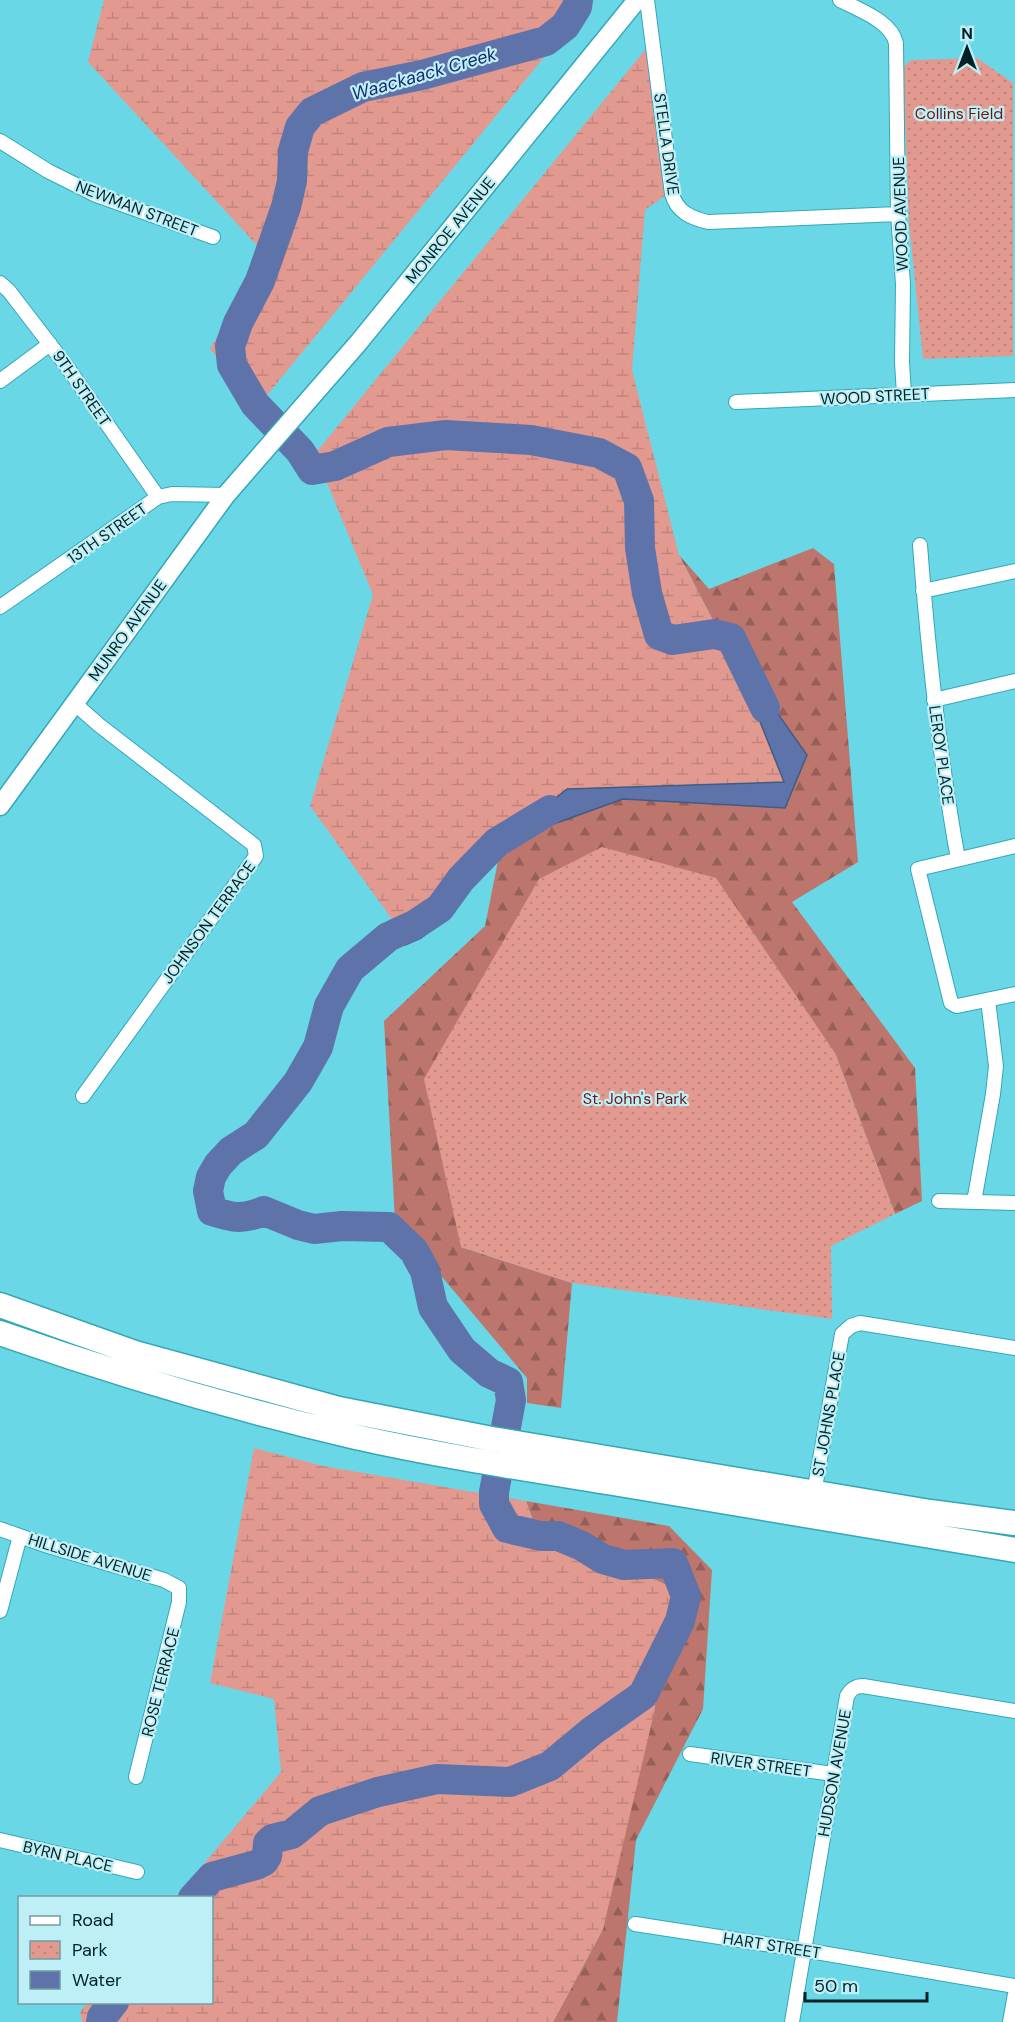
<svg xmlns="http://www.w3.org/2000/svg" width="1015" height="2022" font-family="'DM Sans',sans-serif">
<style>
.forest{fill:url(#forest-firs)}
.wetland{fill:url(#wetland-marsh)}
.park{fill:url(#park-dots)}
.water{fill:#5f73ab;stroke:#425b83;stroke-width:1.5}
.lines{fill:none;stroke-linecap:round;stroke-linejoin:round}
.river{stroke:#5f73ab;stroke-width:30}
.minor-casing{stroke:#33a7b6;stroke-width:16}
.tertiary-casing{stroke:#33a7b6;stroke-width:21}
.trunk-casing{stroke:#33a7b6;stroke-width:27}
.minor{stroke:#fff;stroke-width:14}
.tertiary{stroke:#fff;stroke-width:18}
.trunk{stroke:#fff;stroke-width:24}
.labels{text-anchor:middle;stroke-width:4.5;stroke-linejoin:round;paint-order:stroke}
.park-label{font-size:16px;fill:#6c1713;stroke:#beeff7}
.street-label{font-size:16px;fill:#002226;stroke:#beeff7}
.water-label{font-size:18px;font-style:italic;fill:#18296d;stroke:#beeff7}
</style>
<defs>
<pattern id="forest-firs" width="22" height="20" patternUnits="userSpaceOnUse" patternTransform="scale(1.5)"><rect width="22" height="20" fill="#bc766d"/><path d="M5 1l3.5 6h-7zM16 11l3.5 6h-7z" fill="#966059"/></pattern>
<pattern id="wetland-marsh" width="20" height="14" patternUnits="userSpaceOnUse" patternTransform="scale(1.5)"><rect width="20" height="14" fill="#e29a90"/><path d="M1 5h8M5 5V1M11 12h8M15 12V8" fill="none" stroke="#c0847c"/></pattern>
<pattern id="park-dots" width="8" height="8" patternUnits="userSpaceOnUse" patternTransform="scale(1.5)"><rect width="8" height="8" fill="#e29a90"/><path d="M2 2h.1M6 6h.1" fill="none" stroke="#c0847c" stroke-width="1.8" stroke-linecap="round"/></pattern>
</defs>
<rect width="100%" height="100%" fill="#6ad7e7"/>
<!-- forest -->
<path class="forest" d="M813,548L834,564L858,862L792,902L915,1068L922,1201L895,1214L835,1053L461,1247L572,1283L561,1408L527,1403V1378L395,1221L384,1021L485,926L499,856L537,830L623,799L785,808L807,755L717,628L679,555L709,589Z
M526,1501L669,1526L712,1570L703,1709L636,1840L617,2022H553L603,1929L675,1589L534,1523Z"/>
<!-- wetland -->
<path class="wetland" d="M104,0H591L259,405L210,349L265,254L88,62Z
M654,39L673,190L645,210L632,370L679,555L717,628L730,646L784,783L567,789L397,926L310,806L373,595L325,478L310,460Z
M254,1448L323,1466L526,1501L534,1524L675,1589L654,1713L603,1929L553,2022H82L80,2011L88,2003L212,2002V1898L176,1897L281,1772L274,1699L210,1683Z"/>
<!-- park -->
<path class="park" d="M977,58L1013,83V356L923,359L909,223L903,68L911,60Z
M602,847L716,878L835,1053L895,1214L831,1246L832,1319L572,1283L461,1247L424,1079L539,879Z"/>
<!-- water -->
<path class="water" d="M730,646L807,755L785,808L623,799L537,830L480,869L437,925L421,938L405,945L395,936L397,926L567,789L784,782Z"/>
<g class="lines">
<!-- river -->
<path class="river" d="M578,0L577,7L565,26L546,41L422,75L363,87L312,112L300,127L293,151L292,181L286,207L260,281L238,323L230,346L232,365L255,404L300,451L312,470L335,466L388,442L446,435L531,440L599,453L627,468L639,501L640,548L647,593L659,635L673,640L714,634L731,638L765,708
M193,1898L212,1877L256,1865L264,1861L267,1856L268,1843L272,1839L292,1834L320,1811L378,1792L437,1779L510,1782L550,1766L592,1731L643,1695L680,1621L686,1596L673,1563L624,1565L603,1559L582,1546L558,1536H541L507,1528L494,1504V1492L511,1400L508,1382L489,1373L462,1350L433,1307L425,1271L414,1251L389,1227L342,1226L314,1229L298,1225L264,1211C242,1220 234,1218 212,1211L208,1191L211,1177L218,1165L231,1151L256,1135L298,1082L318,1047L329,1006L350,969L388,937L416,924L440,908L461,879L497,842L550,810
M101,2022L102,2017L114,2002"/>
<!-- minor casing -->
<g class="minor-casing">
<path id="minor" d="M647,0L672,194C677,212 691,218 708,222L898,214
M840,0C859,10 891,21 896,43L898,214L903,284L902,362L904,394
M0,141L48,171L96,195L213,237
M0,283L9,291L65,364L158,497
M0,381L50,344
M736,402L1015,390
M920,545C928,650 939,755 958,859
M923,591L1015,571
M0,607L158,497L172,494L226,495
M934,700L1015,681
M74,703L99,725L254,845L256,856L83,1096
M1015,846L918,869L951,1003L957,1006L1015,994
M939,1201L1015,1203
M974,1202L993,1094L996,1066L988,1000
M814,1493L842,1334L851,1326L860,1323L1015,1348
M0,1529L45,1545L164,1580L179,1588V1602L136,1777
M0,1611L20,1536
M690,1754L833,1774
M0,1840L137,1872
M635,1924L804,1950L1015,1986
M792,2022L847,1696C851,1689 855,1686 863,1686L1015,1711
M1010,2022L1015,1994"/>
</g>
<!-- tertiary casing -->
<g class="tertiary-casing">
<path id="tertiary" d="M0,806L226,495L359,342L637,0"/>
</g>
<!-- trunk casing -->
<g class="trunk-casing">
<path id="trunk" d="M0,1305L135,1353L339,1409L492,1439L930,1512L1015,1523
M0,1333C117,1374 235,1409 356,1437C441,1456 527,1469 613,1483C747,1505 881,1527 1015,1550"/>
</g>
<!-- minor -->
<use href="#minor" class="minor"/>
<!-- tertiary -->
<use href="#tertiary" class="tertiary"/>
<!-- trunk -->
<use href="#trunk" class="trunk"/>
</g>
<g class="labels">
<!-- park labels -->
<g class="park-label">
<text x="959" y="119">Collins Field</text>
<text x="635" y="1104">St. John's Park</text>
</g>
<!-- street labels -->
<g class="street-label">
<text transform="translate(667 144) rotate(82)" y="6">STELLA DRIVE</text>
<text transform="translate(137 208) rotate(21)" y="6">NEWMAN STREET</text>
<text transform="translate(900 214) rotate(-92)" y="6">WOOD AVENUE</text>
<text transform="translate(450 230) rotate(-51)" y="6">MONROE AVENUE</text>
<text transform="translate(82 388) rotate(55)" y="6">9TH STREET</text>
<text transform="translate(875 396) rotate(-3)" y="6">WOOD STREET</text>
<text transform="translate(107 533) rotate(-35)" y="6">13TH STREET</text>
<text transform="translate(127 630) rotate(-54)" y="6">MUNRO AVENUE</text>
<text transform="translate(942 755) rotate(82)" y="6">LEROY PLACE</text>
<text transform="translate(208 922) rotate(-54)" y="6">JOHNSON TERRACE</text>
<text transform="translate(828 1414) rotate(-80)" y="6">ST JOHNS PLACE</text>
<text transform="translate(90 1557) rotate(17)" y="6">HILLSIDE AVENUE</text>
<text transform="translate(160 1682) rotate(-76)" y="6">ROSE TERRACE</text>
<text transform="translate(761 1764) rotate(8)" y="6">RIVER STREET</text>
<text transform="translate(834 1773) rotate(-80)" y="6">HUDSON AVENUE</text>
<text transform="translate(68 1856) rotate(13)" y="6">BYRN PLACE</text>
<text transform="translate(772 1945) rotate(9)" y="6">HART STREET</text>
</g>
<!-- water labels -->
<g class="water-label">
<text transform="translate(424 74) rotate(-16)" y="6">Waackaack Creek</text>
</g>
</g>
<!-- legend -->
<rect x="18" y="1896" width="195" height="108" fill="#beeff7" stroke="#729da3" stroke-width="1.5"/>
<rect x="30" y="1916" width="30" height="9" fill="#ffffff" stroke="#729da3" stroke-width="1.5"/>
<text x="72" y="1926" font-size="18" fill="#002226">Road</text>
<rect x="30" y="1941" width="30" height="18" fill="url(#park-dots)" stroke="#729da3" stroke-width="1.5"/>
<text x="72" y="1956" font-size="18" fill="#002226">Park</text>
<rect x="30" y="1971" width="30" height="18" fill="#5f73ab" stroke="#729da3" stroke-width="1.5"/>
<text x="72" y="1986" font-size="18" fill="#002226">Water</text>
<!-- north arrow -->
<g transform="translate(967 48)" stroke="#beeff7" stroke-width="4.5" paint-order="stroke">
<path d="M0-4.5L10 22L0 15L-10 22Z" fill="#002226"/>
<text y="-9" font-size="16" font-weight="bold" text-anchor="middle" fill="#002226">N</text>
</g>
<!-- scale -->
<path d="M805 1992v9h122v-9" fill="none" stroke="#002226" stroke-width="3"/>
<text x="814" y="1992" font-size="18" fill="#002226" stroke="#beeff7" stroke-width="4.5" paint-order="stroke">50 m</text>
</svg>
